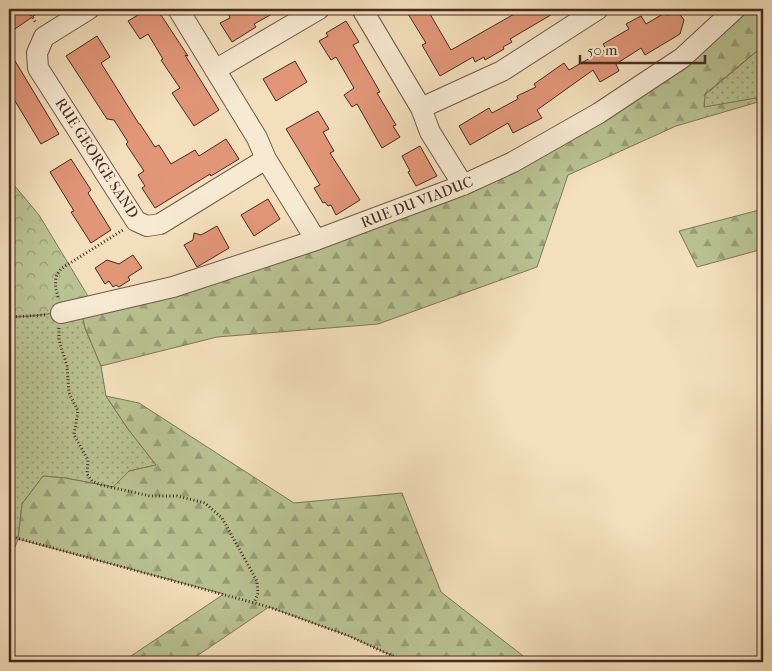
<svg xmlns="http://www.w3.org/2000/svg" width="772" height="671" font-family="'IM FELL French Canon',serif">
<style>
.grass{fill:url(#grass-dots);stroke:#80765a}
.forest{fill:url(#forest-firs);stroke:#80765a}
.park{fill:url(#park-crowns);stroke:#80765a}
.building{fill:#e19678;stroke:#462b21}
.lines{fill:none;stroke-linecap:round;stroke-linejoin:round}
.minor-casing{stroke:#715848;stroke-width:22}
.path{stroke:#462b21;stroke-width:3;stroke-dasharray:1 2.5;stroke-linecap:butt}
.minor{stroke:#f7ead3;stroke-width:20}
.labels{text-anchor:middle;stroke-width:4.5;stroke-linejoin:round;paint-order:stroke}
.street-label{font-size:15px;fill:#462b21;stroke:#f7ead3}
</style>
<defs>
<pattern id="grass-dots" width="8" height="8" patternUnits="userSpaceOnUse" patternTransform="scale(1.25)"><rect width="8" height="8" fill="#b9c292"/><path d="M2 2h.1M6 6h.1" fill="none" stroke="#989e77" stroke-width="1.8" stroke-linecap="round"/></pattern>
<pattern id="forest-firs" width="22" height="20" patternUnits="userSpaceOnUse" patternTransform="scale(1.25)"><rect width="22" height="20" fill="#b9c292"/><path d="M5 1l3.5 6h-7zM16 11l3.5 6h-7z" fill="#989e77"/></pattern>
<pattern id="park-crowns" width="20" height="18" patternUnits="userSpaceOnUse" patternTransform="scale(1.25)"><rect width="20" height="18" fill="#b9c292"/><path d="M2 6a3 3 0 1 1 6 0M12 15a3 3 0 1 1 6 0" fill="none" stroke="#989e77"/></pattern>
</defs>
<rect width="100%" height="100%" fill="#f3dfbc"/>
<filter id="stains"><feTurbulence type="fractalNoise" baseFrequency=".004" numOctaves="4"/><feColorMatrix values="0 0 0 0 .2 0 0 0 0 .09 0 0 0 0 .02 0 0 0 .5 -.17"/></filter>
<radialGradient id="worn" r=".72"><stop offset=".6" stop-color="#630" stop-opacity="0"/><stop offset="1" stop-color="#630" stop-opacity=".3"/></radialGradient>
<!-- grass -->
<path class="grass" d="M763,46V101L758,102L756,98L704,108L705,95Z
M81,309L85,328L101,366L106,396L128,429L156,465L129,471L113,487L65,478L43,476L22,504L18,539L15,547H9V317L34,316Z"/>
<!-- forest -->
<path class="forest" d="M734,10L763,12V46L705,94L704,107L756,98L758,102L676,126L568,175L537,267L378,324L217,337L101,366L85,328L81,309L395,211L599,113Z
M763,209V249L697,267L679,231Z
M106,396L139,403L294,503L402,493L441,592L527,659L545,662H406L349,636L269,607L188,662H122L224,594L18,539L22,504L43,476L65,478L113,487L129,471L156,465L128,429Z"/>
<!-- park -->
<path class="park" d="M9,179L39,215L94,306C65,312 38,316 9,317Z"/>
<!-- building -->
<path class="building" d="M9,9H44L9,33Z
M148,9H157L188,56L185,55L219,110L194,126L172,93L180,88L161,60L163,59L148,34L140,39L128,21Z
M240,9H281L254,24L256,27L232,42L220,23L230,18L229,15Z
M405,9H427L451,50L523,9H561L510,39L512,42L503,47L504,49L485,60L484,57L475,62L473,57L440,76L422,45L426,43Z
M673,12L679,13L684,20L680,34L645,55L641,48L616,64L619,71L600,82L593,70L537,110L542,118L513,133L508,123L470,145L459,126L489,108L492,113L518,99L517,96L536,87L534,84L564,63L569,70L606,49L603,44L629,29L626,24L641,16L646,24L663,14L668,15Z
M346,21L359,42L353,45L380,92L377,93L396,125L393,126L400,137L382,148L357,104L352,107L344,95L354,88L336,57L331,60L319,41L328,36L326,33Z
M97,36L110,57L101,63L139,124H140L155,147L159,145L171,164L195,150L199,156L226,139L239,159L211,176L210,174L155,208L142,188L145,186L138,175L144,171L126,144L128,142L114,120L107,119L66,56Z
M9,51L59,134L41,144L15,101L9,105Z
M295,61L307,82L276,101L263,79Z
M318,111L329,129L323,132L334,151L330,153L360,200L336,215L331,205L328,206L325,202L323,203L314,188L320,185L286,129Z
M420,146L437,176L416,186L408,172L410,171L402,156Z
M71,159L91,190L88,193L111,230L91,243L71,212L74,211L50,172Z
M268,199L280,219L254,236L241,215Z
M217,226L229,248L197,267L184,245L193,240L194,233L201,235Z
M133,255L142,268L128,277L130,280L119,287L116,285L113,287L109,281L105,284L95,268L107,260L119,264Z"/>
<g class="lines">
<!-- minor casing -->
<g class="minor-casing">
<path id="minor" d="M89,9L44,37L37,53L38,68L136,221L147,226L160,224L266,159L257,138L178,9
M362,9L421,108L430,132L463,185
M215,70L319,9
M421,108L502,71L598,9
M266,159L316,240
M61,313L173,287L316,240L463,185L513,162L599,113L682,58L735,9"/>
</g>
<!-- path -->
<path class="path" d="M27,9L36,23
M58,297C55,286 53,277 62,268L123,230
M9,317L45,315
M59,328V340L67,366L69,393L78,411L74,435L88,460L87,474L92,481L101,485L150,496H177L205,503L222,518L257,581L258,593L254,603
M9,536L269,607L349,636L406,662"/>
<!-- minor -->
<use href="#minor" class="minor"/>
</g>
<g class="labels">
<!-- street labels -->
<g class="street-label">
<text transform="translate(97 158) rotate(57)" y="5">RUE GEORGE SAND</text>
<text transform="translate(417 202) rotate(-21)" y="5">RUE DU VIADUC</text>
</g>
</g>
<!-- margin -->
<rect width="772" height="671" fill="none" stroke="#f3dfbc" stroke-width="30"/>
<rect x="10" y="10" width="752" height="651" fill="none" stroke="#462b21" stroke-width="2.5"/>
<rect x="15" y="15" width="742" height="641" fill="none" stroke="#462b21"/>
<!-- scale -->
<path d="M580 55v8h125v-8" fill="none" stroke="#462b21" stroke-width="2.5"/>
<text x="587" y="55" font-size="15" fill="#462b21" stroke="#f7ead3" stroke-width="4" paint-order="stroke">50 m</text>
<rect width="100%" height="100%" filter="url(#stains)"/>
<rect width="100%" height="100%" fill="url(#worn)"/>
</svg>
